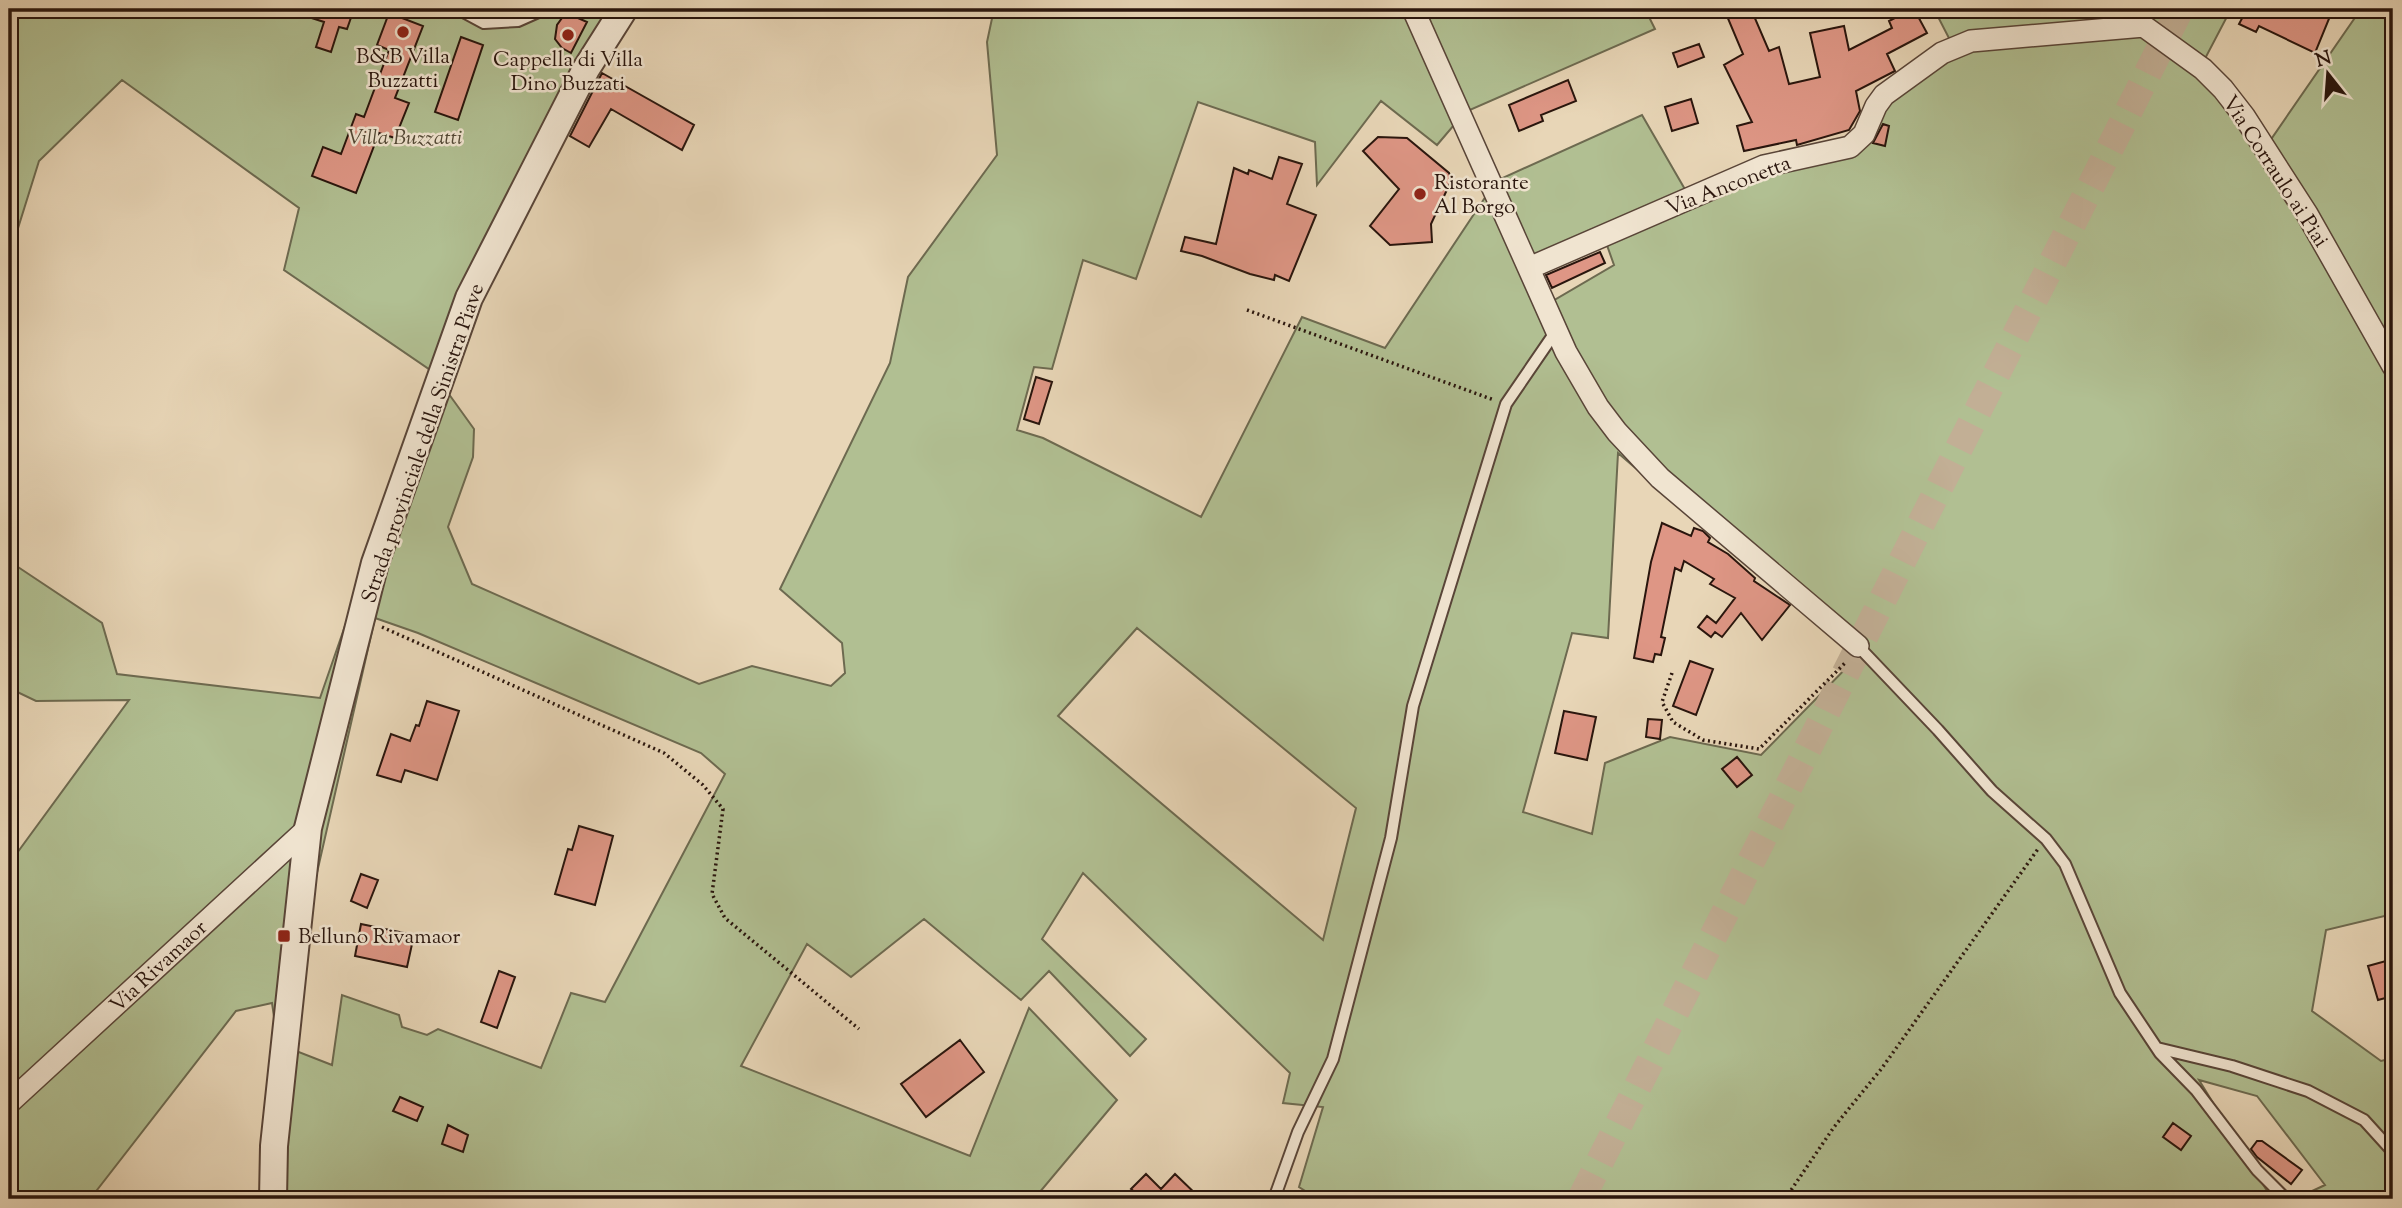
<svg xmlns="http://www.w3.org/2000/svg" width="2402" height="1208" font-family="'Sorts Mill Goudy',serif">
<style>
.green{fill:#b1bf92;stroke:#6d6a50;stroke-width:2;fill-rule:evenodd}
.building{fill:#de9685;stroke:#29150d;stroke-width:2}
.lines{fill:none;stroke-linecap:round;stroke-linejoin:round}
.secondary-tunnel{stroke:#c2af95;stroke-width:28;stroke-dasharray:28 14;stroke-linecap:butt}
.service-casing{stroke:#594538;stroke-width:14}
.minor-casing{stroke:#594538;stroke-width:24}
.tertiary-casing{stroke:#594538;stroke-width:30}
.path{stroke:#29150d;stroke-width:3.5;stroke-dasharray:2 3.5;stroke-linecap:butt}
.service{stroke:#f0e4d0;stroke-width:10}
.minor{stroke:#f0e4d0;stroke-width:21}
.tertiary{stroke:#f0e4d0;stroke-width:26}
.poi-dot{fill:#8f2418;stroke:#f0e4d0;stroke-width:2.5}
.labels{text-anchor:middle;stroke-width:5;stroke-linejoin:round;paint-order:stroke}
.poi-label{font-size:21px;fill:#29150d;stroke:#f0e4d0}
.park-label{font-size:21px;font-style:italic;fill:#524835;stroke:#f0e4d0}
.street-label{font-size:21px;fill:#29150d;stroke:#f0e4d0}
</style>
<rect width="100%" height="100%" fill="#e8d6b7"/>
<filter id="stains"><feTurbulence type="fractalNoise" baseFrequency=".00286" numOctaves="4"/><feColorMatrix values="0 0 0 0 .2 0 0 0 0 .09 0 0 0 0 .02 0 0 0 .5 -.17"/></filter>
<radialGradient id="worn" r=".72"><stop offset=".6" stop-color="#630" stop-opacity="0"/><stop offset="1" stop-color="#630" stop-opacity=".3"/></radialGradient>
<!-- green -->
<path class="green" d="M9,9H619L433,372L474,429L473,457L448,527L472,584L699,684L752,666L831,686L845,673L842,643L780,589L890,363L908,277L997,155L987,42L994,9H1645L1655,29L1465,112L1437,145L1381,101L1317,185L1315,142L1198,102L1136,279L1083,260L1052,369L1034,367L1017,430L1043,438L1201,517L1302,317L1385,348L1496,181L1642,115L1690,198L1845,142L1951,42L1934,9H2231L2199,70L2265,148L2361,9H2393V914L2326,930L2312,1011L2381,1061L2393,1058V1199H2295L2325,1185L2257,1096L2199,1080L2272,1199H1318L1299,1187L1323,1107L1283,1103L1290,1073L1083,873L1042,939L1146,1039L1130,1056L1049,971L1021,1000L924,919L851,977L807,944L741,1066L970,1156L1029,1008L1117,1100L1034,1199H268L278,1044L272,1003L236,1011L90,1199H9V864L129,700L36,701L9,688V561L102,623L117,674L320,698L433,372L284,270L299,208L122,80L39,161L9,257ZM1603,234L1614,265L1544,306L1528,266ZM1618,453L1856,658L1761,755L1670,737L1605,763L1592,834L1523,812L1572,633L1608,638ZM375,618L418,633L701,753L725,774L605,1002L571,993L541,1068L438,1029L427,1035L402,1027L399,1015L342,995L332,1065L278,1044ZM1137,628L1356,808L1323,940L1058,716Z"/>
<!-- building -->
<path class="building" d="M293,9H354L347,29L339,27L331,52L316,47L324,22L293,12Z
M1724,9H1751L1769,51L1779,47L1789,84L1820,77L1810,33L1844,26L1849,50L1892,28L1889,21L1912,9H1914L1927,33L1887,54L1895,71L1856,91L1860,111L1849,130L1797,145L1796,140L1744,151L1737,126L1752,122L1724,65L1743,54Z
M2247,9H2333L2315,53L2259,26L2256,32L2239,24Z
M389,13L423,26L395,98L409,103L395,138L379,133L356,193L312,176L323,147L341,154L356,114L364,117L389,50L377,45Z
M569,14L587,22L571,53L562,48L555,39L557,25L562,18Z
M461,37L483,45L458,120L435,112Z
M1699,44L1704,57L1678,67L1673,53Z
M602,73L694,125L682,150L611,109L589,147L570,136Z
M1568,80L1576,101L1541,115L1543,121L1519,131L1509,105Z
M1691,99L1698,123L1672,131L1665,107Z
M1883,124L1889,126L1885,146L1873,143Z
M1378,137L1407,138L1449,173L1452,179L1431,224L1432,242L1390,245L1370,226L1399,189L1363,151Z
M1279,157L1302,164L1287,204L1316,215L1289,281L1275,275L1274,280L1250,274L1202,256L1181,251L1185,237L1216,244L1234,168L1248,174L1249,170L1272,179Z
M1600,252L1605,263L1552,288L1546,275Z
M1036,377L1052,382L1039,424L1024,419Z
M1662,523L1691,536L1694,528L1703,531L1710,538L1708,542L1728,554L1755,578L1754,581L1790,605L1762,640L1741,613L1722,637L1715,632L1711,637L1698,627L1707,616L1716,623L1735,598L1710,584L1714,579L1684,561L1681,571L1675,568L1661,637L1665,638L1661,655L1655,654L1653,662L1634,658L1651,562Z
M1690,661L1713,669L1696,715L1673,706Z
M427,701L459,711L437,780L405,770L401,782L377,775L391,734L410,741L416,725L419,726Z
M1564,711L1596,717L1587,760L1555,753Z
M1648,719L1662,720L1660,739L1646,737Z
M1737,757L1752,775L1737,787L1722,769Z
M579,826L613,836L595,905L555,894L568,849L572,850Z
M361,874L378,880L367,908L351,901Z
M361,924L414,935L407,967L355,956Z
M2393,959V996L2378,1000L2368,966Z
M499,971L515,977L497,1028L481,1022Z
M960,1040L984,1072L926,1117L901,1084Z
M400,1097L423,1107L417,1121L393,1111Z
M2173,1123L2191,1136L2181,1150L2163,1137Z
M448,1125L468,1135L463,1152L442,1144Z
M2257,1141H2262L2302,1170L2291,1184L2257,1157L2251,1149Z
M1146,1174L1161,1189L1175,1174L1201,1199H1143L1131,1189Z"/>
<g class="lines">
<!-- secondary-tunnel -->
<path class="secondary-tunnel" d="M1581,1199L2180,9"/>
<!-- service casing -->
<g class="service-casing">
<path id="service" d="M458,9L484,23L518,21L545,9
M1858,646L1938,730L1992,791L2046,839L2065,864L2120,993L2160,1053L2196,1090L2257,1170L2286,1199
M2157,1048L2232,1066L2308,1091L2364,1120L2393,1152
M1274,1199L1298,1132L1333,1059L1391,838L1413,706L1506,404L1556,331"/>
</g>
<!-- minor casing -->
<g class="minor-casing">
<path id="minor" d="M1413,9L1566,352L1598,407L1617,432L1660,478L1858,646
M2120,9L2203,69L2223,89L2244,116L2307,214L2393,366
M1529,268L1764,166L1850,147L1864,134L1876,106L1884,95L1942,53L1971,41L2144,26
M9,1103L308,828"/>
</g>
<!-- tertiary casing -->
<g class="tertiary-casing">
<path id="tertiary" d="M273,1199L274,1146L308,828L375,563L469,298L586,69L624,9"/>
</g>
<!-- path -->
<path class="path" d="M1247,310L1494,400
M382,627L664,753L703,785L723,809L712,894L725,918L859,1029
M1672,673L1662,702L1673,722L1703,740L1759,749L1846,662
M1785,1199L1834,1127L1882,1068L2038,849"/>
<!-- service -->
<use href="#service" class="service"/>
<!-- minor -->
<use href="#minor" class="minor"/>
<!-- tertiary -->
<use href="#tertiary" class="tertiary"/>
</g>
<!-- markers -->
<g class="poi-dot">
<circle cx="403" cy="32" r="7"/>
<circle cx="568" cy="35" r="7"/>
<circle cx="1420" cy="194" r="7"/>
<rect x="277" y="929" width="14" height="14" rx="3.5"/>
</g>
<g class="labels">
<!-- poi labels -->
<g class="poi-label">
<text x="403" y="63">B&amp;B Villa<tspan x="403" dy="24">Buzzatti</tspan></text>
<text x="568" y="66">Cappella di Villa<tspan x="568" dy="24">Dino Buzzati</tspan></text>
<text x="1434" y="189" text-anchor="start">Ristorante<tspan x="1434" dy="24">Al Borgo</tspan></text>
<text x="298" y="943" text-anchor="start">Belluno Rivamaor</text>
</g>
<!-- park labels -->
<g class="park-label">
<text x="405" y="144">Villa Buzzatti</text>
</g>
<!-- street labels -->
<g class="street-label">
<text transform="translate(2276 171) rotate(57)" y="7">Via Corraulo ai Piai</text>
<text transform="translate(1728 185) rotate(-21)" y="7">Via Anconetta</text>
<text transform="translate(422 443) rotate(-71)" y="7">Strada provinciale della Sinistra Piave</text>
<text transform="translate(158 966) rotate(-43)" y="7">Via Rivamaor</text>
</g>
</g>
<!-- margin -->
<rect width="2402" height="1208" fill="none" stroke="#e8d6b7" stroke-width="35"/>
<rect x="10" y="10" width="2381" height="1187" fill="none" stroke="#29150d" stroke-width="3.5"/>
<rect x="18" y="18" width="2367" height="1173" fill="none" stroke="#29150d" stroke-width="2"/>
<!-- north arrow -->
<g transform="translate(2328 74) rotate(343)" stroke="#f0e4d0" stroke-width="5" paint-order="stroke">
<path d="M0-5L12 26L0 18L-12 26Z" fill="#29150d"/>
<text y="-10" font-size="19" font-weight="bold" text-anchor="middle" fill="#29150d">N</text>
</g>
<rect width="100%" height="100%" filter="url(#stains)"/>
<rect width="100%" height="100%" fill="url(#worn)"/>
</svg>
